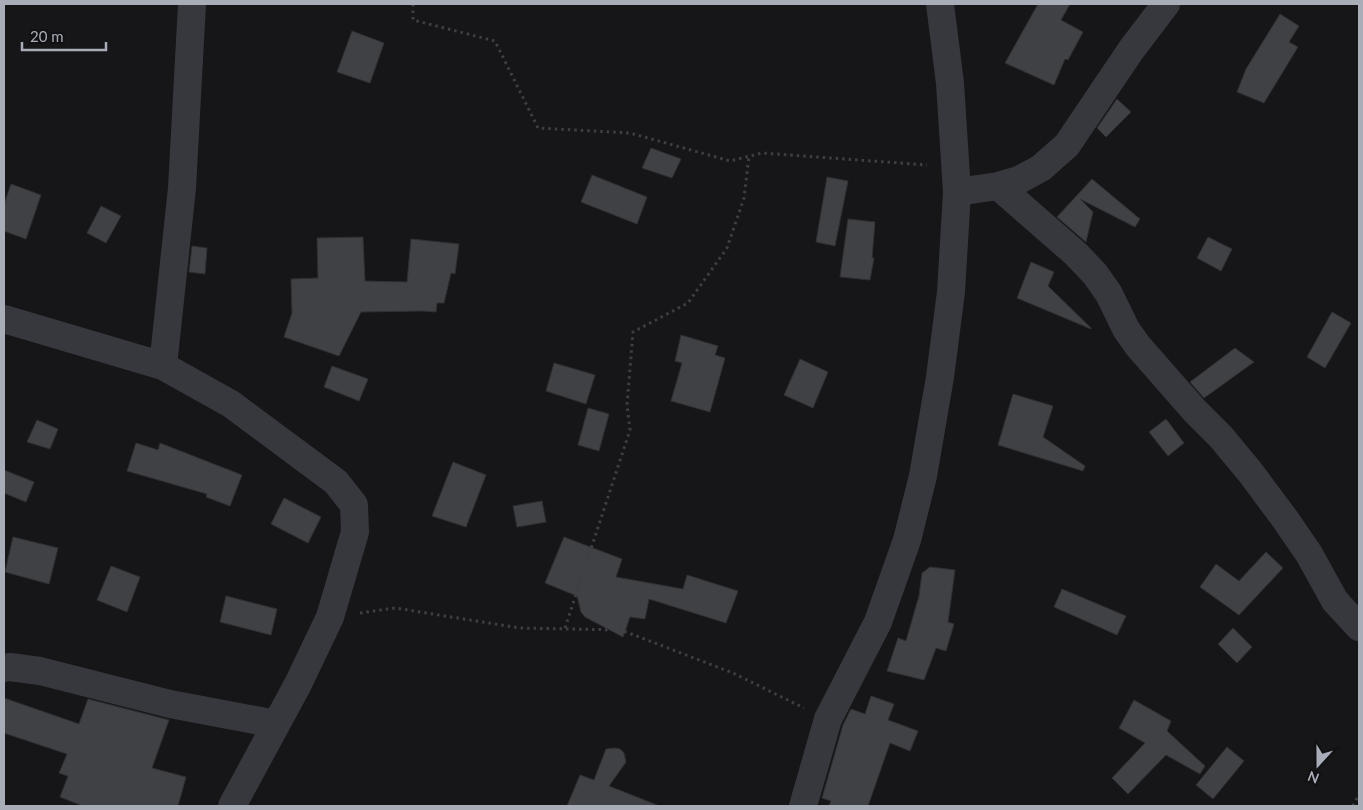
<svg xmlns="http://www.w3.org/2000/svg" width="1363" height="810" font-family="Lato,sans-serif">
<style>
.building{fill:#404145;stroke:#303034}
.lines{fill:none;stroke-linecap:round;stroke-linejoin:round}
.path{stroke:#3d3f44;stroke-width:3;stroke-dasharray:2.5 4;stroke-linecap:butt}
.minor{stroke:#37383d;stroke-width:28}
</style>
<rect width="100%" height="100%" fill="#161618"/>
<!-- building -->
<path class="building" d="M1038,4H1070L1061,20L1083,32L1068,60L1065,59L1054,85L1005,63Z
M1280,14L1299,26L1289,42L1298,47L1264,103L1237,92L1246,69Z
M352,31L384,43L370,83L337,72Z
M1117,99L1131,112L1106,137L1097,128Z
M651,148L681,159L672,178L642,168Z
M592,175L647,197L637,224L581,202Z
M827,177L848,181L835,246L816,242Z
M1092,179L1140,219L1135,227L1080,199L1093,212L1086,242L1057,217Z
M11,184L41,195L26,239L4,231V204Z
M101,206L121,216L106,243L87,233Z
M848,219L875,222L872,258H874L870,280L840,277Z
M363,237L365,281L407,282L411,239L459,244L455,274L451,273L444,303H437L436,312L423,311L361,312L339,356L284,337L292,313L291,279L318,278L317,238Z
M1208,237L1232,249L1221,271L1197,258Z
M192,246L207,248L205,274L189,272Z
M1031,262L1054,272L1048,286L1091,328V329L1017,298Z
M1332,312L1351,323L1325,368L1307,357Z
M681,335L718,346L715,355L725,358L710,412L671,401L682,363L675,361Z
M1235,348L1254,362L1204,398L1190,382Z
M800,359L828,372L813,408L784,395Z
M554,363L595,375L586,404L546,391Z
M332,366L368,379L359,401L324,387Z
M1013,394L1053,406L1043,437L1085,466L1083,471L998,445Z
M588,408L609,414L599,451L578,445Z
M1166,419L1184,443L1168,456L1149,432Z
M37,420L58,429L50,449L27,442Z
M136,443L158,450L160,443L242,475L230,506L206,497L207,494L127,471Z
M453,462L486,475L466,527L432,516Z
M4,470L34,482L26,502L4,493Z
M284,498L321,517L308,543L271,524Z
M542,501L546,522L517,527L513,506Z
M13,537L58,548L49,584L5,572Z
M564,537L622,559L616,577L683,589L687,575L738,591L726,623L649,599L645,619L630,617L623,637L585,617L581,612L577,596L545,583Z
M1266,552L1283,568L1239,615L1200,587L1216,564L1239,581Z
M111,566L140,577L127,612L97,600Z
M930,567L955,570L948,622L954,624L946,651L936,648L924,680L887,671L898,638L906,641L919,596L922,573Z
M1062,589L1126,616L1117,635L1054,607Z
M226,596L277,609L271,635L220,622Z
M1233,628L1252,647L1237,663L1218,644Z
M871,696L894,704L888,720L918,731L910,751L890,743L868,806H829L831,801L822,798L843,725L851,709L865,714Z
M4,698L79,724L88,699L169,720L152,768L186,777L178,806H83L60,797L68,776L59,773L67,754L4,733Z
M1134,700L1171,721L1167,731L1205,766L1200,774L1166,755L1128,794L1112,778L1145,743L1119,728Z
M1227,747L1244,761L1213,799L1196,785Z
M615,748L620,749L624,753L626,762L609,786L657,805L656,806H567L580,775L594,780L606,749Z"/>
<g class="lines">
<!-- path -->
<path class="path" d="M413,4V20L495,41L538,128L630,133L730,161L762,153L927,165
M360,613L395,608L520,628L621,630L733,673L804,708
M565,628L630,430L627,405L633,332L688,303L727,248L744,198L749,156
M1353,806L1359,794"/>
<!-- minor -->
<path class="minor" d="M998,186L1076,254L1095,274L1109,294L1126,329L1138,346L1195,411L1221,437L1250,472L1285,519L1309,554L1335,601L1359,627
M957,192L998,186L1019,180L1041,168L1067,145L1131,50L1166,4
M4,319L163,366L231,404L336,482L354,505L355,532L330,617L298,684L232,806
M163,366L182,188L192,4
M4,668L10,667L40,671L170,704L276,724
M803,806L828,719L878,622L907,540L923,476L940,377L951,292L957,192L950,83L940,4"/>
</g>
<!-- border -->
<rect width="1363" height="810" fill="none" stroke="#a8adb8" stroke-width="10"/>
<!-- north arrow -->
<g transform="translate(1318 765) rotate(201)" stroke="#111113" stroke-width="4" paint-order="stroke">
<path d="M0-4L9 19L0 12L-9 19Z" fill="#a8adb8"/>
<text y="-8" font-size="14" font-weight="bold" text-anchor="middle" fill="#a8adb8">N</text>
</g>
<!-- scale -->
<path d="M22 42v8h84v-8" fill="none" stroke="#a8adb8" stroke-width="2.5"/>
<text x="30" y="42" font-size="15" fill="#a8adb8" stroke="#111113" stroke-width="4" paint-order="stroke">20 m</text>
</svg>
